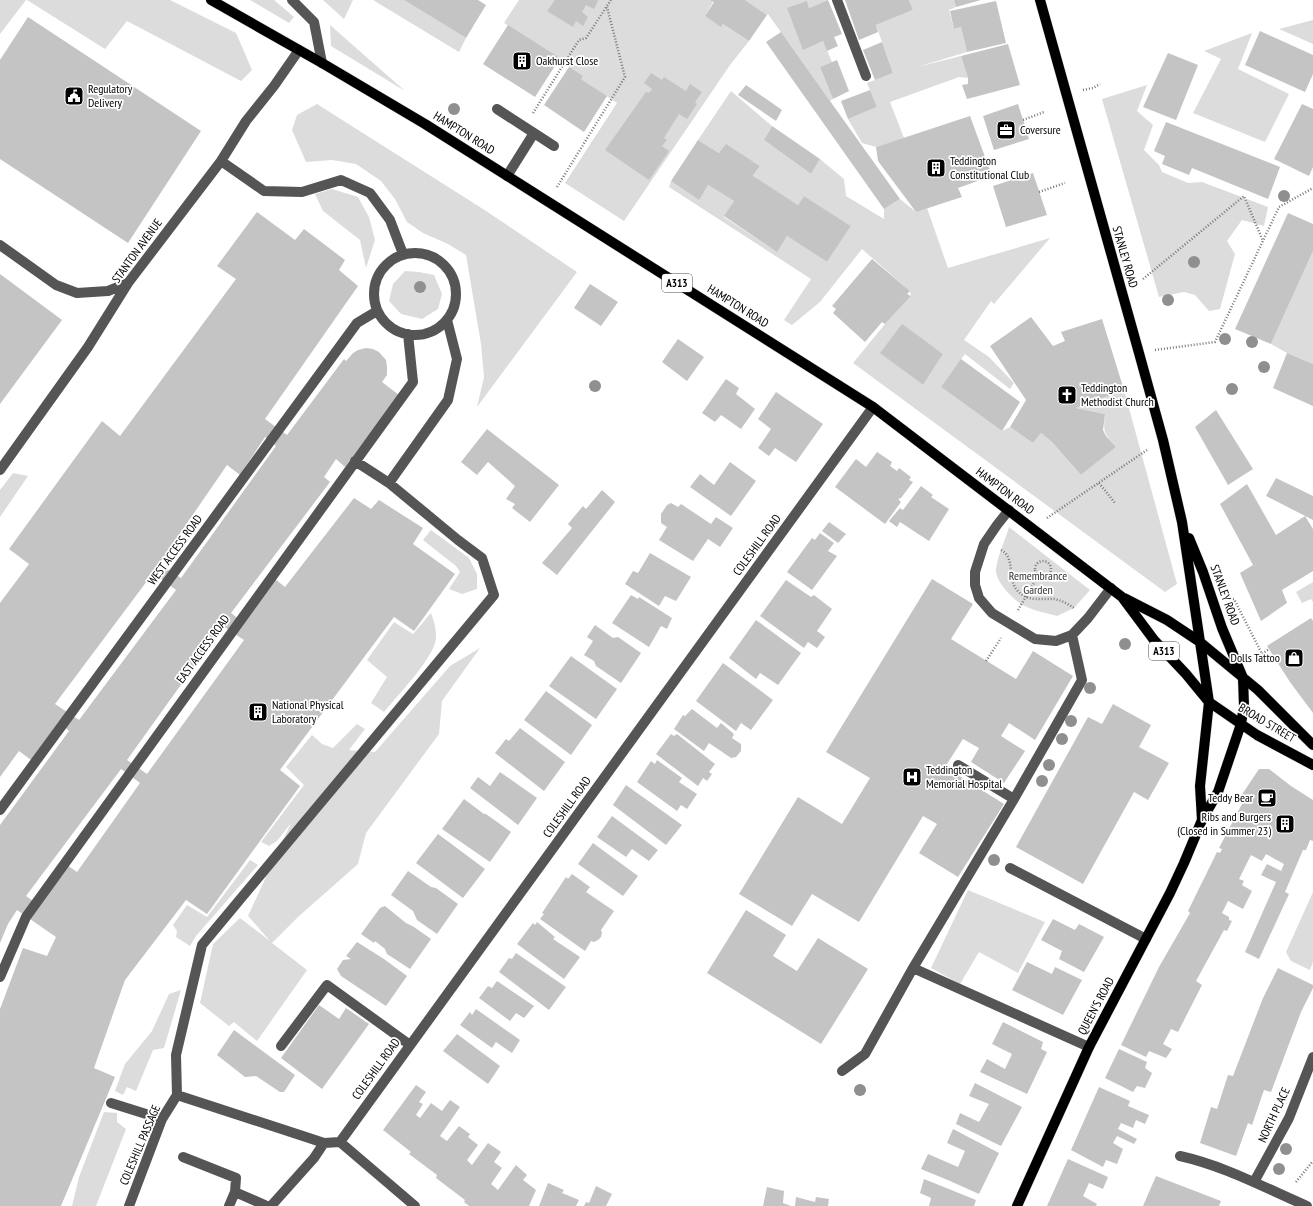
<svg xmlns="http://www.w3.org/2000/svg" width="1313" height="1206" font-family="'PT Sans Narrow',sans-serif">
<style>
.green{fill:#dcdcdc;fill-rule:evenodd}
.building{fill:#c4c4c4;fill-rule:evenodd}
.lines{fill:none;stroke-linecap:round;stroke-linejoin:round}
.major-casing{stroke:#dbdbdb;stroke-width:11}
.path{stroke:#777;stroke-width:2.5;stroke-dasharray:1 2;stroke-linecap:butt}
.minor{stroke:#555;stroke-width:10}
.major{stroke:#000;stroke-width:10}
.tree{fill:#8f8f8f}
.labels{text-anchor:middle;stroke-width:3.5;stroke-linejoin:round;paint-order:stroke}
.shield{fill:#fff;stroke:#4c4c4c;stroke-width:1}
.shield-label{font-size:11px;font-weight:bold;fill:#000}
.poi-label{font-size:12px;fill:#000;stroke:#fff;text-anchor:start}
.street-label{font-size:12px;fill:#000;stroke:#fff}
.park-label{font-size:12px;fill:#333;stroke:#fff}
</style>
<rect width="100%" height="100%" fill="#fff"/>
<!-- green -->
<path class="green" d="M0,0H26L0,34Z
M27,0H170L236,33L252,70L241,81L127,21L105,49Z
M250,0H274L294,17L289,23Z
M323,0H353L344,19Z
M373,0H404L466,38L459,52Z
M519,0H709L713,2L705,16L721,26L723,24L749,41L730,65L624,221L565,183L617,103L581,79L569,67L570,65L504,23Z
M745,0H828L809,8L807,2L803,49L823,41L832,62L820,67L833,99L830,101L768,14L767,15Z
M909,0H954L956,7L949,10L954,29L961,27L967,52L917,67L961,56L968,78L959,77L890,102L904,138L876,147L862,143L848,119L877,107L867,83L893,73L876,25L913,10Z
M1313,20V44L1279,29Z
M330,25L405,91L331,46Z
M1252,33L1238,69L1289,94L1265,142L1193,113L1221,59L1204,51Z
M1147,85L1137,111L1153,125L1144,150L1159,165L1162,172L1188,183L1202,182L1268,207L1264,226L1242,220L1227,241L1235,254L1220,309L1209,311L1195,295L1184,292L1159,297L1102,99Z
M731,91L772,126L764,140L811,174L820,159L844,179L846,196L884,219V209L900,199L916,212L927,208L948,268L1050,238L994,304L991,301L964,340L989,357L1014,383L1010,389L965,354L941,387L1002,431L1010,427L1033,443L1041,433L1052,442L1081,475L1116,447C1104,433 1103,433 1105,414L1076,408L1124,390L1177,584L1165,592L853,363L885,324L911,296L910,291L862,249L820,302L792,325L784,320L811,279L669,187L671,181L698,199L708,185L734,201L724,217L776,251L787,236L827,262L851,226L804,196L798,205L753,177L760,166L728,145L719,153L698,140ZM923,340L943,354L923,385L903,370Z
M317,104L483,209L577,272L477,407L484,377L481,344L466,255L448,244L423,233L407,222L395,199L381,181L356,164L332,160L306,162L292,130L297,115Z
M332,189L358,197L369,217L375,240L366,268L360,240L323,211L315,194Z
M1313,251V364L1287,353L1271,344Z
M405,271L419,272L434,275L442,294L438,309L422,319L401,314L389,301L393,284Z
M13,473L28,476L0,517V490Z
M1009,527L1090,590L1074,608L1057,616C1046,613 1031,610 1021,604C1012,598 995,581 996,569C998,554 1005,541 1009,527Z
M431,530L469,558L477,574V589L462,594L449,589L460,572L456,566L423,540Z
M1313,582V602L1311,599L1302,603L1296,592Z
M431,613C434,622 438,633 435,643C429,663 398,695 384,712L371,703L387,677L367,660L394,622L413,634Z
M480,648L442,701L439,734L366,833L358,864L298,917L272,943L307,970L257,1041L234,1022L229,1026L200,1003L213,944L240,918L270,941L248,916L291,823L277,841L269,846L261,842L304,785L286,767L312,735L322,744L333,748L357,724L365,729L349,750L375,752L450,666Z
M250,860L258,865L196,936L190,946L176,937L177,931L173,925L187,905L207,917Z
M968,890L1045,922L1018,973L979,952L960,984L931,968Z
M1313,892V962L1310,970L1291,961L1286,952Z
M181,990L164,1048L153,1050L136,1091L127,1087L123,1095L115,1091L125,1064L152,1031L169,994Z
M104,1112L117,1113V1122L126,1129L96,1206H72L79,1177Z"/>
<!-- building -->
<path class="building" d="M404,0H478L486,5L466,38Z
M555,0H597L598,1L594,9L586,5L582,12L588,17L583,26L576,21L573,27L547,11Z
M709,0H745L767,15L749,41L723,24L721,27L705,16L714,2Z
M828,0L842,34L834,37L838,46L827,51L823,41L803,50L787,8L807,1L809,8Z
M845,0H909L913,10L876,25L878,32L859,40Z
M954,0H981L956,7Z
M996,1L1006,43L967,52L961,27L954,29L950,11Z
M28,17L201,131L128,243L0,159V60Z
M508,25L560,58L535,97L483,64Z
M1260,31L1313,55V74L1305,92L1245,65Z
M781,32L830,101L900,199L884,209L766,42Z
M882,42L893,73L875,80L863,50Z
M1008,44L1020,85L967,99L962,85L968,84V78L961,56Z
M1168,53L1198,65L1176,120L1143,107Z
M837,60L849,91L833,99L820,67Z
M569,67L583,76L581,79L607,96L584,132L544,105Z
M651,73L662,80L664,77L686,91L690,84L702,92L695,102L697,104L687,119L679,114L664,138L667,140L662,146L669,151L649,180L605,150L646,92L649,93L652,89L644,83Z
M746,85L782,110L776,121L738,95Z
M870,90L877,107L848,119L841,101Z
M1018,104L1029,139L994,150L983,116Z
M1302,104L1313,109V167L1309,176L1274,159Z
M970,116L992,176L958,188L962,197L916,212L878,161L876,147Z
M1166,122L1280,167L1268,199L1192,168L1189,175L1162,164L1165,156L1154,151Z
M772,126L820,159L811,174L764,140Z
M698,140L719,153L726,144L728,145L760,166L753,176L798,205L804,196L851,226L827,262L787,236L777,252L724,216L734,201L708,185L699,200L671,181Z
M1033,173L1047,215L1006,227L993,186Z
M257,212L295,240L304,229L345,260L339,270L358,286L265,419L287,435L344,359L346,361L353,353L358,350L366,348L373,349L379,352L386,360L387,367V375L382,382L399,395L345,467L336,459L324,477L330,482L231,613L244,623L275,579L285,587L354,498L371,509L379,500L423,528L413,544L455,574L414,631L394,617L280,770L300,786L207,914L186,900L125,980L94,1068L115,1077L61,1206H0V1009L23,948L47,956L56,937L17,910L8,924L0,943V825L69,731L59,721L31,760L19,751L0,777V603L29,564L9,549L102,421L120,436L236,279L217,266ZM265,437L276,446L181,578L159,564L227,465L240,475ZM153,573L176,590L79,720L55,704ZM223,626L244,640L147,774L127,760ZM121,769L140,783L77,872L64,863L36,903L26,896Z
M1288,213L1313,224V251L1271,344L1235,329Z
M872,259L910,291L907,294L911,296L885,324L882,322L865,342L833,313L836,309L832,306Z
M0,274L62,320L0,404Z
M590,284L618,302L601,326L574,308Z
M1031,317L1053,346L1065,341L1061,332L1102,319L1124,390L1076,408L1105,414L1103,430L1106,436L1116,447L1081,475L1052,442L1041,433L1033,443L1010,427L1026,400L990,346Z
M902,324L943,354L923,385L880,353Z
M678,339L704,357L687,381L662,362Z
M1287,353L1313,364V406L1273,388Z
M961,359L1020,402L1002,431L941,387Z
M726,379L739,388L736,394L755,409L741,429L721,415L715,422L702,413Z
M776,392L823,424L796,462L775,448L769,456L758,448L771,429L758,419Z
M1216,410L1253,469L1228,485L1195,427Z
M487,429L559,485L530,522L512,508L515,504L506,499L515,486L488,462L477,475L461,462Z
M877,452L892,462L890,466L897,471L899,468L911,477L909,480L913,482L901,498L898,499L901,502L885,524L835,487L856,459L866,467Z
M730,462L756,481L731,516L690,487L700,474L714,485Z
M1276,478L1313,496V520L1266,496Z
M1247,484L1276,535L1305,516L1313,529V571L1282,590L1287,603L1261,621L1240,573L1253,565L1220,504Z
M921,486L933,495L931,497L949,509L929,541L900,522L897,527L889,521L900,508L903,510Z
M602,490L615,502L557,575L542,563L572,528L568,524L583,506L586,509Z
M671,503L678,507L681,504L711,524L716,517L733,528L720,547L708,539L693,561L659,540L667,527L661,523V514L667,505Z
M829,522L846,534L838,543L822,531Z
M820,533L834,543L828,551L837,556L812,590L787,572L812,538L815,540Z
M650,553L691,577L676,601L665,596L659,606L625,584L633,571L638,573Z
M932,579L973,604L951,639L1016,679L1033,651L1073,676L1035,740L1009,723L1001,736L1025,751L1004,783L971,762L979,748L963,739L945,767L1004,804L958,877L919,853L937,824L923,816L859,922L812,894L792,926L739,894L798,797L842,824L870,778L826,752Z
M786,580L811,597L814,595L832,609L817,631L825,637L817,648L808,642L804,648L760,616Z
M631,595L638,599L639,597L672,618L667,629L661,626L649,647L612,623Z
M1311,618L1313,621V713L1290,682L1267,646Z
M756,620L801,653L778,685L760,673L756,679L729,658Z
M595,625L613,638L618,637L641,653L621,683L596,666L594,661L584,655L593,641L587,637Z
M571,656L617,689L596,719L549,686Z
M723,663L773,700L751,730L741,723L736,731L696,701Z
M546,691L592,725L571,755L524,720Z
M1113,704L1151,725L1139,747L1169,763L1148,800L1134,792L1083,884L1016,847L1088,717L1102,724Z
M692,709L717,728L721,723L734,734L732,738L741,744V751L736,757L731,758L709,743L704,751L674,729L683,715L685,716Z
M520,728L565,762L544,791L495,753L506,739L509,741Z
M671,734L674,736L677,734L715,764L709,772L712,774L707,781L703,778L698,786L656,754Z
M657,760L682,778L679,782L697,794L687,809L681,805L677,811L637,782L651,761L655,764Z
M1259,769H1269L1291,786L1313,800V841L1310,840L1306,850H1303L1285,892L1289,894L1259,959L1245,952L1276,882L1261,875L1267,864L1281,871L1284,864L1266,854L1262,861L1251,855L1239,879L1244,881L1242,885L1252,891L1243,909L1228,901L1222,913L1229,917V920L1232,921L1227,931L1224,930L1196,981L1202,985L1178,1032L1171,1029L1163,1044L1172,1049L1166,1058L1149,1051L1146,1057L1121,1045L1159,967L1190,913L1188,911L1217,852L1220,853L1222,849L1219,848L1243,802L1239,799Z
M500,772L537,798L518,825L470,788L478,777L490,786Z
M626,785L682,825L666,845L613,805Z
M464,799L484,814H486L511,832L490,862L442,829Z
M612,816L658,850L649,861L632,849L626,857L597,837Z
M438,834L485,869L463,898L416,863Z
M593,843L638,876L623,896L578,864Z
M408,871L431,887L436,888L458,904L437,934L417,920L413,911L391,895Z
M572,874L590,887L586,892L614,911L601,930L602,933L601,937L598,940L594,942L591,941L585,951L540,919L544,914L542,913L566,877L568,879Z
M385,906L406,923L414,927L431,939L410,969L387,954L385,949L375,941L374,943L361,934L380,908Z
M746,910L786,935L773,956L797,971L818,938L868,969L821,1044L707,973Z
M1053,919L1075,930L1079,924L1104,937L1084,972L1059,959L1062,951L1041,940Z
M537,922L555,937L553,939L580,957L564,979L517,944L533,923L535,925Z
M357,942L384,959L407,976L386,1006L341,976L337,969L343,960L351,959L346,956Z
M516,953L566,987L549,1010L499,972L509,958L512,959Z
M1027,962L1052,974L1055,967L1082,980L1063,1015L1012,990Z
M1278,968L1313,985V988L1301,1012L1271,1092L1264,1090L1252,1125L1248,1123L1236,1156L1200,1143L1211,1107L1217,1109L1228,1075L1233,1076L1263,998Z
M497,981L534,1006L524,1018L516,1013L510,1021L479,998L488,986L492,988Z
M319,1005L339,1019L346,1008L369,1024L322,1089L281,1058Z
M476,1009L520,1040L512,1053L496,1042L492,1048L460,1025L470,1012L472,1015Z
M1003,1022L1043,1042L1041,1049L1047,1052L1027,1094L980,1072L987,1059L1005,1069L1012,1054L992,1044Z
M234,1030L295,1075L284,1092H280L256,1076L245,1077L217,1055Z
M457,1034L500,1066L488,1084L443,1051Z
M1119,1049L1147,1062L1145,1068L1152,1073L1145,1088L1137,1086L1133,1092L1105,1078Z
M975,1083L1022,1107L1001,1146L956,1124L960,1113L979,1122L989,1104L969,1096Z
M416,1085L426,1092L419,1102L423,1104L416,1115L420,1118L431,1103L442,1111L450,1100L460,1107L440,1136L447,1141L459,1126L470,1134L468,1137L478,1145L467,1160L472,1165L488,1143L501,1152L494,1162L502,1168L491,1184L498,1190L516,1165L527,1175L523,1180L536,1190L529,1206H469L464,1202L465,1200L436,1178L437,1175L409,1154L411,1152L383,1130Z
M1099,1087L1130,1101L1128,1106L1149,1115L1145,1124L1136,1120L1133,1128L1121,1123L1118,1129L1137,1139L1134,1144L1117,1136L1113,1143L1123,1149L1117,1164L1106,1160L1103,1167L1071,1150Z
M953,1129L999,1153L979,1194L950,1181L921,1169L928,1154L958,1167L965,1151L947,1143Z
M1068,1159L1108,1177L1103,1189L1089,1183L1083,1196L1097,1204L1096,1206H1047Z
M1156,1176L1221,1201L1219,1206H1143Z
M924,1179L976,1200L974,1206H929L931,1198L920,1193Z
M548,1183L564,1190L562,1193L579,1200L576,1206H539Z
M596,1186L612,1194L606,1206H584L586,1202L589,1203Z
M767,1187L784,1191L783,1203L791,1206H763Z
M796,1197L815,1202L816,1197L829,1199L828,1206H795Z"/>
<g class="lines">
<!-- major casing -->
<g class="major-casing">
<path id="major" d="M211,0L322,63L425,124L873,407L1122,597L1154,640L1186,674L1209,702L1257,735L1313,765
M1040,0L1139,353L1163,440L1182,522L1209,702L1200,786L1202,820
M1124,598L1167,620L1200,642L1258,690L1313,745
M1017,1206L1089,1047L1170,893L1184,863L1202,820L1218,792L1241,724L1244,706L1243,678L1222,628L1203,572L1189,538"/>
</g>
<!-- path -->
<path class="path" d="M1083,90L1093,88L1100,84
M533,113L579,40L586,38L611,0
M1023,120L1044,112
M557,187L625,77L607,7
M1039,192L1065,183
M1143,279L1244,196L1263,241
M1155,350L1215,342L1279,207L1313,188
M1099,483L1115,503
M1047,518L1147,450
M1001,550C1015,557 1008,578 1016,589C1027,603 1041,598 1054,599C1061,600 1068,604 1074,608
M1035 569a8 8 0 1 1 16 0a8 8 0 1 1-16 0Z
M1230,600L1234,599L1262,654L1269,649
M1018,610L1038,576
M986,661L1001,638
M1296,1182L1313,1161"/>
<!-- minor -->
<path class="minor" d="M292,0L314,22L322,63
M837,0L866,76
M497,109L554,146
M221,161L264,191L302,192L341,180L370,193L390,220L403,254
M507,176L534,133
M0,245L56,285L77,293L108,291L128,283
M374 294a41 41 0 1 1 82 0a41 41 0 1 1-82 0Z
M0,470L88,347L128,283L221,161L246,121L274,86L299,50
M389,483L448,400L457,359L447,320
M1009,510L997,525L984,544L975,572V585L979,598L992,613L1035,639L1056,641L1072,635L1088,618L1111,588
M958,765L1014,799
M0,810L357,323L377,311
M1010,868L1146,939
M913,968L1014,799L1082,680L1072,635
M0,977L26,917L413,382L408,334
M281,1046L327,985L410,1045
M842,1071L865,1054L913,968L1089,1047
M177,1095L176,1055L202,945L494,595L482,558L458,540L389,483L355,461
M177,1095L309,1138L324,1143L340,1142
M111,1103L162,1119
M340,1142L873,407
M340,1142L415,1206
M1180,1156C1225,1166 1265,1188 1307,1206
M183,1157L236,1178L235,1192
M1254,1182L1289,1118L1313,1057
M129,1206L162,1119L177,1095
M229,1206L235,1192L267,1206
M271,1206L314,1158L324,1143"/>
<!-- major -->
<use href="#major" class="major"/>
</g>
<!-- trees -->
<g class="tree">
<circle cx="454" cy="109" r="6"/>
<circle cx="1284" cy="196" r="6"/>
<circle cx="1194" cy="262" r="6"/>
<circle cx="420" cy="287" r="6"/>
<circle cx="1168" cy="300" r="6"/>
<circle cx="1225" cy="339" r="6"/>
<circle cx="1252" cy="342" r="6"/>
<circle cx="1264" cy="367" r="6"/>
<circle cx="595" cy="386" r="6"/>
<circle cx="1232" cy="389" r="6"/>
<circle cx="1125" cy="644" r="6"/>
<circle cx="1090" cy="688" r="6"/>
<circle cx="1071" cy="721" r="6"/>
<circle cx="1062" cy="739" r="6"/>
<circle cx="1049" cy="765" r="6"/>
<circle cx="1042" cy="781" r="6"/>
<circle cx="994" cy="860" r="6"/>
<circle cx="860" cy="1090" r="6"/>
<circle cx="1286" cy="1149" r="6"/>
<circle cx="1279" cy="1169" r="6"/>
</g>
<!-- icons -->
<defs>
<g id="building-square" transform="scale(1)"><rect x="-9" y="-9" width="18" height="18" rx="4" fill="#000" stroke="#fff"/><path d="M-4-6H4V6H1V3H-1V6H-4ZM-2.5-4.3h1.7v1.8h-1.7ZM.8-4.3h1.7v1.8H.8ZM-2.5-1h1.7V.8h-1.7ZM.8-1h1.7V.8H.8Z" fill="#fff"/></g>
<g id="civic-square" transform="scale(1)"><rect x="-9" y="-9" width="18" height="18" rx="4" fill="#000" stroke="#fff"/><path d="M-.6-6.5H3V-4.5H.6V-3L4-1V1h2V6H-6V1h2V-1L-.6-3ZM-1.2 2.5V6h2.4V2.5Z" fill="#fff"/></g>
<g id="office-square" transform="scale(1)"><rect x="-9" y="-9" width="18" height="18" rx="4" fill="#000" stroke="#fff"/><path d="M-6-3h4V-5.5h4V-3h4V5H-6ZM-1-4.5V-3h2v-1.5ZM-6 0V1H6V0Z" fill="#fff"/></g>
<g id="church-square" transform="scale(1)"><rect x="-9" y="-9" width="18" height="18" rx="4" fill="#000" stroke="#fff"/><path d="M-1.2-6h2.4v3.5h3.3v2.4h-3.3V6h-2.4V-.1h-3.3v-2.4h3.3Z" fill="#fff"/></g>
<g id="shop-square" transform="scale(1)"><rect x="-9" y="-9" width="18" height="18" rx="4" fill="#000" stroke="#fff"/><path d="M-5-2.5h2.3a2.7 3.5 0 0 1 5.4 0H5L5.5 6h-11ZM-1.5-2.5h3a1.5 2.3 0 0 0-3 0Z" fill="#fff"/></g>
<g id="hospital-square" transform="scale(1)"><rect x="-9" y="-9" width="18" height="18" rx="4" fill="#000" stroke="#fff"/><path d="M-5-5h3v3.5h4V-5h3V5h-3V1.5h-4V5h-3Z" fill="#fff"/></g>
<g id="cafe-square" transform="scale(1)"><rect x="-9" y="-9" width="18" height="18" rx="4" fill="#000" stroke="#fff"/><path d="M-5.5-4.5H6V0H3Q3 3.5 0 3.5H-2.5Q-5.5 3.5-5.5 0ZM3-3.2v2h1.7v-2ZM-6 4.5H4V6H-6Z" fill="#fff"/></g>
</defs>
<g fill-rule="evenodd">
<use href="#building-square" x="522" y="61"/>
<use href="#civic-square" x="74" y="96"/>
<use href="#office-square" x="1006" y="130"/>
<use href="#building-square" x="936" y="168"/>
<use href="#church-square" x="1067" y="395"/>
<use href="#shop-square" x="1294" y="658"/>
<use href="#building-square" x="258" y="712"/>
<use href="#hospital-square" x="912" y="777"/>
<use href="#cafe-square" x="1267" y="798"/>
<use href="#building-square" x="1285" y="824"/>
</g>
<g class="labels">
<!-- shield labels -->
<g class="shield">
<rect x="662" y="274" width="30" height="18" rx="3"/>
<rect x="1149" y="642" width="30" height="18" rx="3"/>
</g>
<g class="shield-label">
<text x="677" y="287">A313</text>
<text x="1164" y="655">A313</text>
</g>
<!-- poi labels -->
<g class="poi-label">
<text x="536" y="65">Oakhurst Close</text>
<text x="88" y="93">Regulatory<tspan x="88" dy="14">Delivery</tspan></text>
<text x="1020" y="134">Coversure</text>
<text x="950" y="165">Teddington<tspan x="950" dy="14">Constitutional Club</tspan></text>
<text x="1081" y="392">Teddington<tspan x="1081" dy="14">Methodist Church</tspan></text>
<text x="1280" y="662" text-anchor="end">Dolls Tattoo</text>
<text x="272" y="709">National Physical<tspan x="272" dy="14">Laboratory</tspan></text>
<text x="926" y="774">Teddington<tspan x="926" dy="14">Memorial Hospital</tspan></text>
<text x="1253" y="802" text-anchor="end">Teddy Bear</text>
<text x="1271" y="821" text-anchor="end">Ribs and Burgers<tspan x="1271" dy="14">(Closed in Summer 23)</tspan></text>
</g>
<!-- street labels -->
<g class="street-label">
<text transform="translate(464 133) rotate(32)" y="4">HAMPTON ROAD</text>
<text transform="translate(137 251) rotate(-54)" y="4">STANTON AVENUE</text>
<text transform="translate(1125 257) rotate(74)" y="4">STANLEY ROAD</text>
<text transform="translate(738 306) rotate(32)" y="4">HAMPTON ROAD</text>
<text transform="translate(1005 491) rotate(37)" y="4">HAMPTON ROAD</text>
<text transform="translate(757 545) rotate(-54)" y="4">COLESHILL ROAD</text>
<text transform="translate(175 550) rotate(-54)" y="4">WEST ACCESS ROAD</text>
<text transform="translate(1225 595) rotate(70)" y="4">STANLEY ROAD</text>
<text transform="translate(203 649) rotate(-54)" y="4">EAST ACCESS ROAD</text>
<text transform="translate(1267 723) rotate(31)" y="4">BROAD STREET</text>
<text transform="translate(567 807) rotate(-54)" y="4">COLESHILL ROAD</text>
<text transform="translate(1096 1006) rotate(-62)" y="4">QUEEN'S ROAD</text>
<text transform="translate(376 1069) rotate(-54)" y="4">COLESHILL ROAD</text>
<text transform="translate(1274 1115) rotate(-65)" y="4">NORTH PLACE</text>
<text transform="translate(140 1145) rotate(-67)" y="4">COLESHILL PASSAGE</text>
</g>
<!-- park labels -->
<g class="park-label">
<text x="1038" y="580">Remembrance<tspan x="1038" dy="14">Garden</tspan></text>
</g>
</g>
</svg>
